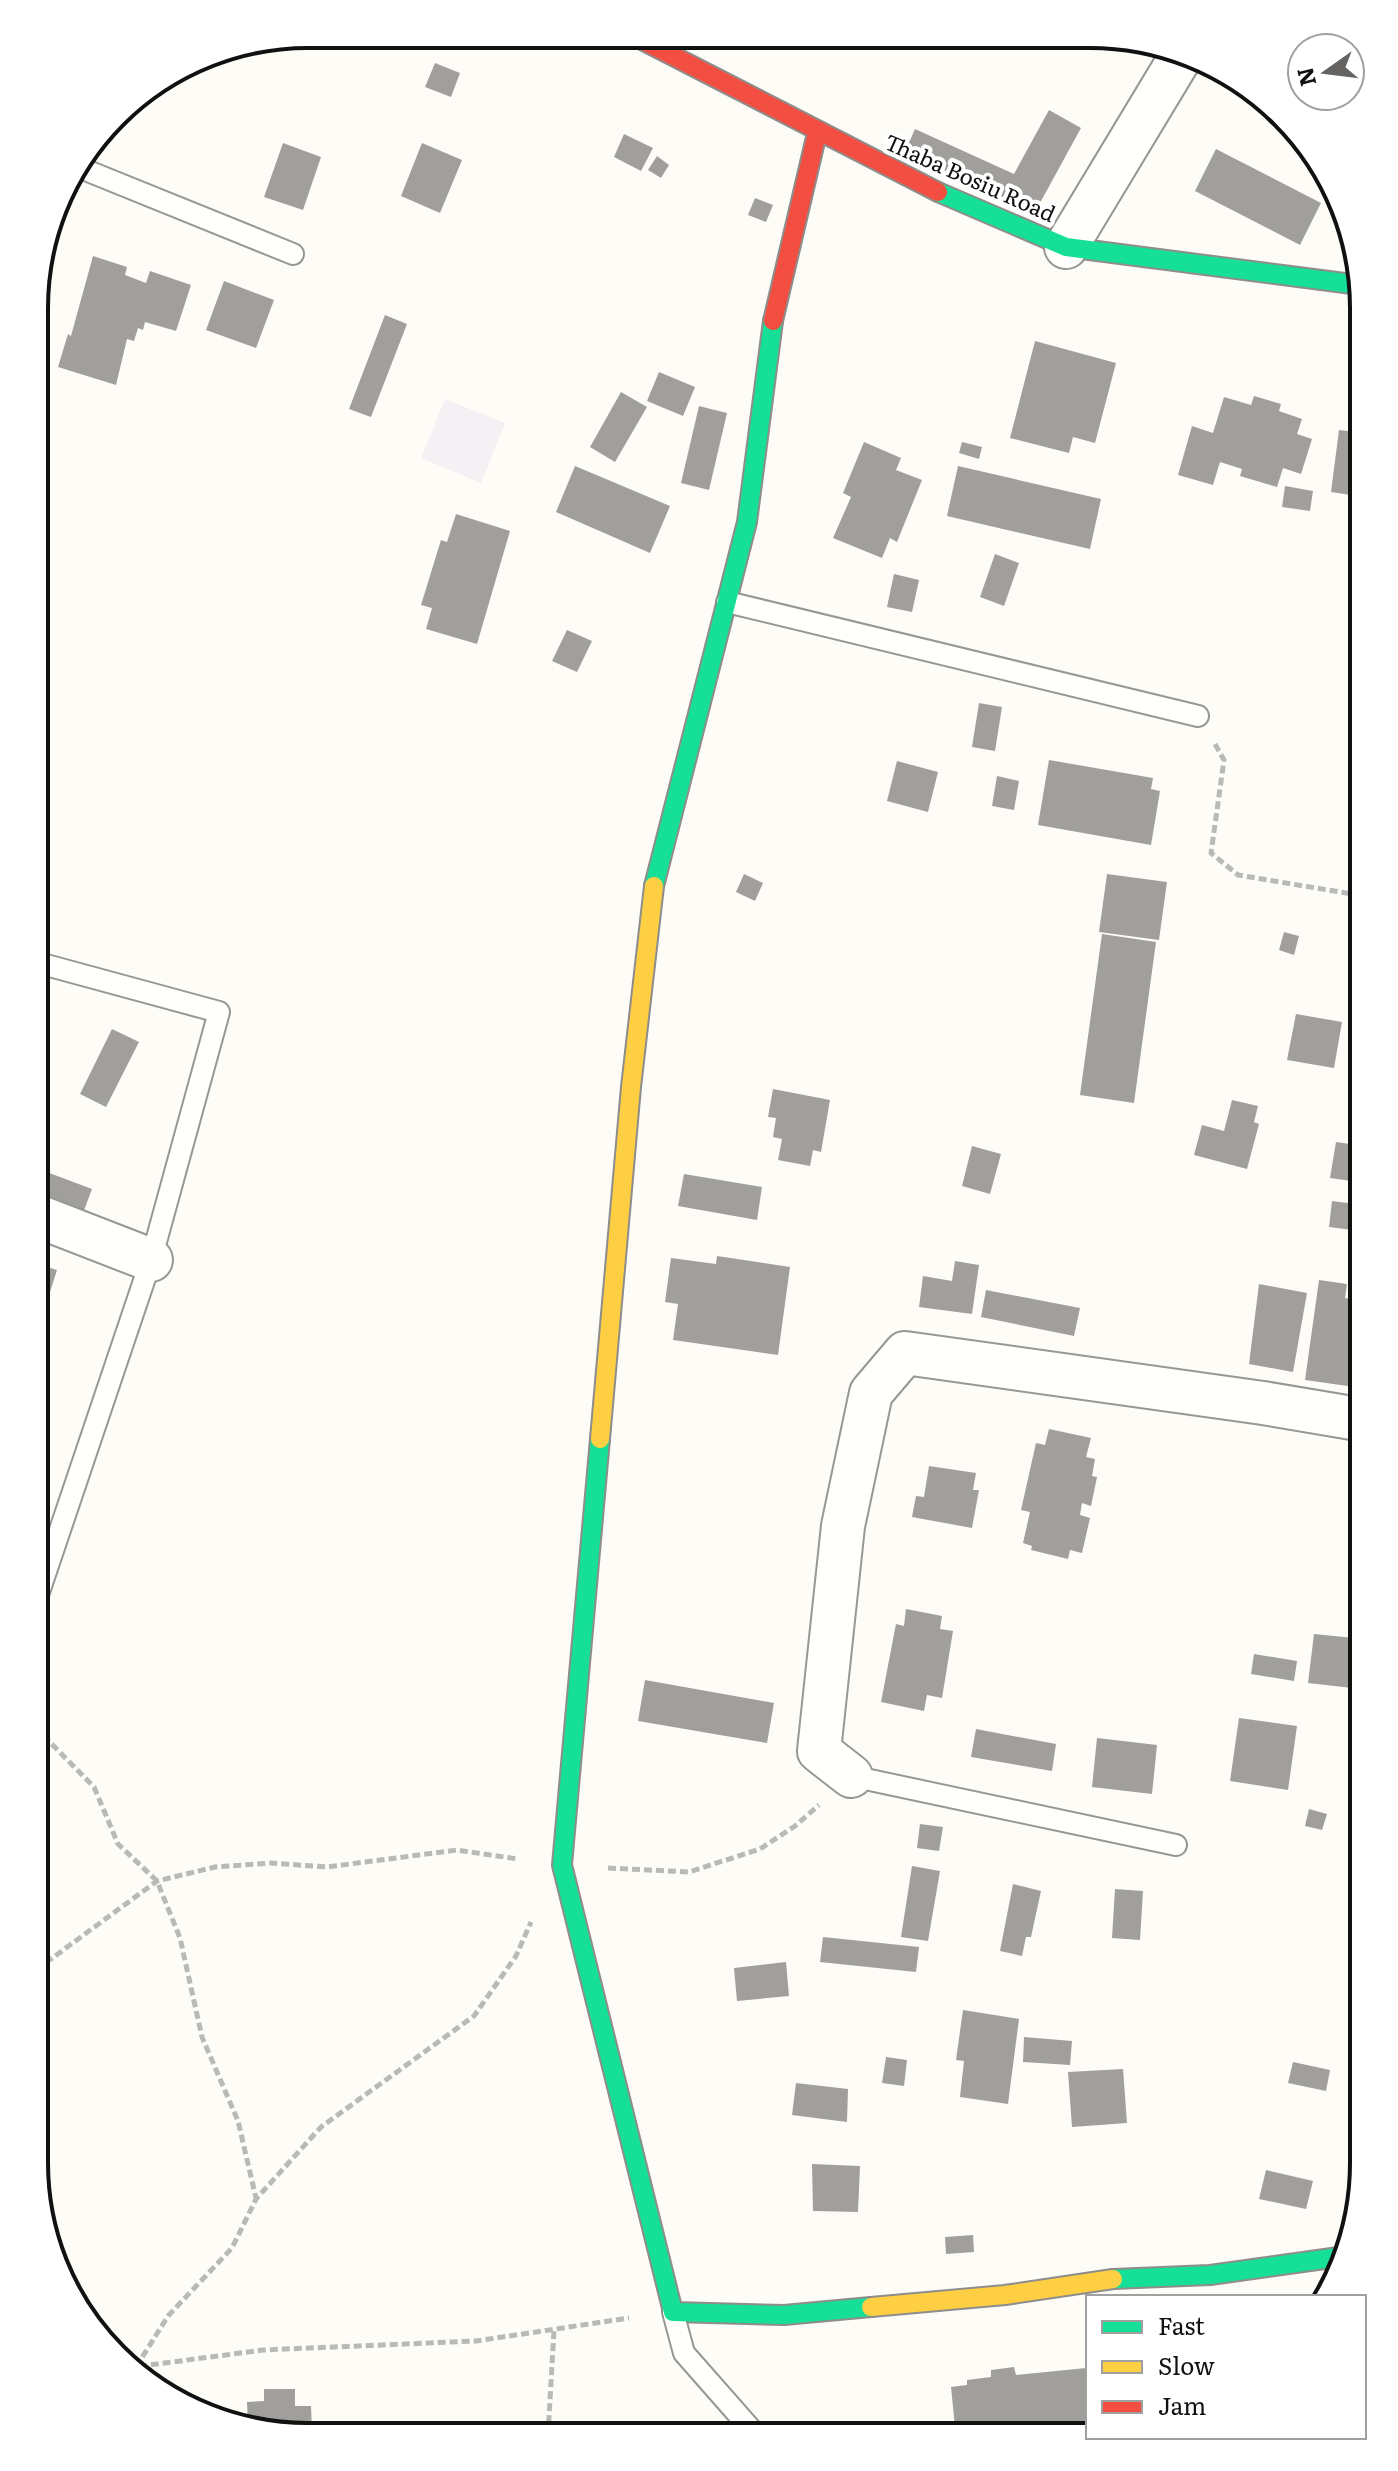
<svg xmlns="http://www.w3.org/2000/svg" width="1398" height="2471" font-family="Literata,serif">
<style>
.industrial{fill:#f5f0f3}
.building{fill:#a19f9c}
.lines{fill:none;stroke-linecap:round;stroke-linejoin:round}
.lane-casing{stroke:#979795;stroke-width:24}
.street-casing{stroke:#979795;stroke-width:46}
.fast-casing{stroke:#8e8d8b;stroke-width:22}
.slow-casing{stroke:#8e8d8b;stroke-width:22}
.jam-casing{stroke:#8e8d8b;stroke-width:22}
.path{stroke:#b9b9b8;stroke-width:5;stroke-dasharray:8 4;stroke-linecap:butt}
.lane{stroke:#fffffe;stroke-width:20}
.street{stroke:#fffffe;stroke-width:42}
.fast{stroke:#16e098;stroke-width:18}
.slow{stroke:#ffcf43;stroke-width:18}
.jam{stroke:#f24e42;stroke-width:18}
.labels{text-anchor:middle;stroke-width:8;stroke-linejoin:round;paint-order:stroke}
.street-label{font-size:22px;fill:#111;stroke:#fff}
.rim{fill:none;stroke:#111;stroke-width:4}
</style>
<rect width="100%" height="100%" fill="#fdfcf7"/>
<!-- industrial -->
<path class="industrial" d="M445,399L505,423L481,483L421,458Z"/>
<!-- building -->
<path class="building" d="M435,63L460,73L451,97L425,87Z
M1049,110L1081,128L1035,212L904,154L915,129L1014,174Z
M624,134L653,148L641,171L614,157Z
M283,143L321,157L303,210L264,197Z
M422,143L462,160L440,213L401,196Z
M1216,149L1321,203L1300,245L1195,191Z
M657,156L669,165L661,178L648,170Z
M755,198L773,205L766,222L748,215Z
M93,256L127,267L125,275L146,283L150,271L191,285L176,331L145,322L143,330L138,328L134,341L127,339L116,385L58,367L68,334L71,336Z
M224,281L274,300L256,348L206,330Z
M385,315L407,324L371,417L349,409Z
M1035,341L1116,363L1095,443L1073,437L1069,453L1010,438Z
M659,372L695,387L683,416L647,401Z
M621,392L647,407L615,462L590,447Z
M1254,396L1281,404L1279,411L1302,419L1297,434L1312,439L1301,474L1283,468L1277,487L1240,476L1242,469L1220,462L1213,485L1178,475L1192,426L1213,433L1224,397L1251,405Z
M699,406L727,413L709,490L681,483Z
M1339,430L1364,433V497L1331,492Z
M864,442L901,458L896,470L922,480L897,542L890,538L882,558L833,538L851,497L843,493Z
M962,442L982,447L979,459L959,453Z
M575,466L670,506L650,553L556,512Z
M958,466L1101,499L1090,549L947,516Z
M1285,486L1313,491L1310,511L1282,507Z
M456,514L510,531L477,644L426,629L432,608L421,605L441,540L447,542Z
M995,554L1019,563L1004,606L980,597Z
M894,574L919,580L912,612L887,607Z
M567,630L592,641L577,672L552,661Z
M979,703L1002,707L995,751L972,747Z
M1049,760L1153,778L1151,789L1160,791L1151,845L1038,825Z
M897,761L938,772L928,812L887,801Z
M997,776L1019,781L1014,810L992,806Z
M744,874L763,883L755,901L736,892Z
M1107,874L1167,882L1159,940L1099,932Z
M1284,932L1299,936L1294,955L1279,950Z
M1102,934L1156,942L1134,1103L1080,1095Z
M1358,997L1364,998V1015L1354,1013Z
M1296,1014L1342,1022L1334,1068L1287,1060Z
M112,1029L139,1042L106,1107L80,1094Z
M1355,1044L1364,1046V1076L1350,1073Z
M773,1089L830,1100L821,1152L813,1150L810,1166L778,1160L782,1139L773,1137L776,1118L768,1117Z
M1232,1100L1258,1106L1254,1122L1259,1124L1247,1169L1194,1155L1202,1125L1224,1131Z
M1336,1142L1364,1146L1359,1182L1330,1178Z
M972,1146L1001,1154L990,1194L962,1186Z
M44,1171L92,1189L83,1213L35,1195Z
M684,1174L762,1187L757,1220L678,1206Z
M1332,1201L1363,1205L1360,1231L1329,1227Z
M717,1256L790,1267L778,1355L673,1340L678,1304L665,1302L671,1258L716,1264Z
M955,1261L979,1265L972,1314L919,1307L923,1276L952,1281Z
M35,1263L57,1270L36,1336H35Z
M1319,1280L1347,1284L1345,1298L1364,1301L1362,1388L1305,1380Z
M1259,1284L1307,1293L1293,1372L1249,1364Z
M986,1290L1080,1308L1074,1336L981,1317Z
M1049,1429L1091,1438L1086,1457L1095,1459L1092,1476L1097,1477L1091,1506L1082,1503L1080,1515L1090,1518L1082,1553L1070,1550L1068,1559L1031,1550L1032,1546L1023,1543L1030,1512L1021,1510L1036,1443L1045,1445Z
M929,1466L976,1473L973,1490H979L972,1528L912,1517L916,1496L924,1497Z
M906,1609L942,1616L940,1629L953,1631L942,1698L927,1695L924,1711L881,1702L896,1624L904,1626Z
M1314,1634L1364,1639L1361,1689L1308,1683Z
M1254,1654L1297,1661L1294,1681L1251,1674Z
M645,1680L774,1703L767,1743L638,1721Z
M1239,1718L1297,1726L1288,1790L1230,1781Z
M976,1729L1056,1744L1052,1771L971,1757Z
M1097,1738L1157,1745L1152,1794L1092,1787Z
M1309,1809L1327,1814L1322,1830L1305,1826Z
M920,1824L943,1827L939,1851L917,1848Z
M912,1866L940,1871L928,1941L901,1937Z
M1013,1884L1041,1891L1031,1937H1026L1022,1956L1000,1951Z
M1115,1889L1143,1891L1140,1940L1112,1938Z
M1362,1900L1363,1901V1935L1357,1934Z
M823,1937L919,1947L916,1972L820,1962Z
M786,1962L789,1996L737,2001L734,1968Z
M963,2010L1019,2019L1008,2104L960,2097L964,2061L956,2060Z
M1024,2037L1072,2041L1070,2065L1023,2062Z
M886,2057L907,2060L904,2086L882,2083Z
M1293,2062L1330,2070L1326,2091L1288,2083Z
M1123,2069L1127,2123L1072,2127L1068,2072Z
M796,2083L848,2089L847,2122L792,2115Z
M812,2164L860,2166L858,2212L813,2211Z
M1266,2170L1313,2181L1306,2209L1259,2199Z
M973,2235L974,2252L946,2254L945,2237Z
M1014,2367L1016,2375L1086,2368L1088,2424L1054,2427L1055,2437H956L951,2387L967,2385V2380L991,2377V2370Z
M264,2389H295V2406H311L312,2431L263,2432L248,2427L247,2402L264,2401Z"/>
<g class="lines">
<!-- lane casing -->
<g class="lane-casing">
<path id="lane" d="M78,167L293,254
M727,602L1198,716
M35,1604L151,1260L219,1012L35,962
M851,1776L1176,1845
M673,2312L684,2353L757,2436"/>
</g>
<!-- street casing -->
<g class="street-casing">
<path id="street" d="M1066,247L1180,58
M35,1215L151,1260
M851,1776L819,1751L843,1526L871,1393L905,1353L1263,1403L1364,1420"/>
</g>
<!-- fast casing -->
<g class="fast-casing">
<path id="fast" d="M938,192L1066,247L1360,285
M654,886L747,522L773,321
M600,1439L562,1865L673,2312L784,2315L871,2307
M1113,2279L1210,2275L1346,2256"/>
</g>
<!-- slow casing -->
<g class="slow-casing">
<path id="slow" d="M600,1439L631,1087L654,886
M871,2307L1005,2295L1113,2279"/>
</g>
<!-- jam casing -->
<g class="jam-casing">
<path id="jam" d="M634,36L938,192
M773,321L817,133"/>
</g>
<!-- path -->
<path class="path" d="M1215,744L1224,760L1211,853L1238,875L1364,896
M35,1727L94,1787L118,1844L157,1881L180,1938L202,2037L238,2121L256,2198
M608,1868L689,1872L760,1849L795,1826L819,1805
M34,1966L51,1959L157,1881L215,1867L271,1863L327,1867L457,1850L518,1859
M136,2367L168,2316L232,2248L256,2199L321,2127L474,2016L516,1956L531,1922
M127,2368L263,2350L476,2341L629,2318
M548,2435L554,2330"/>
<!-- lane -->
<use href="#lane" class="lane"/>
<!-- street -->
<use href="#street" class="street"/>
<!-- fast -->
<use href="#fast" class="fast"/>
<!-- slow -->
<use href="#slow" class="slow"/>
<!-- jam -->
<use href="#jam" class="jam"/>
</g>
<g class="labels">
<!-- street labels -->
<g class="street-label">
<text transform="translate(970 178) rotate(24)" y="8">Thaba Bosiu Road</text>
</g>
</g>
<!-- crop -->
<path d="M0 0H1398V2471H0ZM308 48H1090A260 260 0 0 1 1350 308V2163A260 260 0 0 1 1090 2423H308A260 260 0 0 1 48 2163V308A260 260 0 0 1 308 48Z" fill="#fff" fill-rule="evenodd"/>
<path class="rim" d="M308 48H1090A260 260 0 0 1 1350 308V2163A260 260 0 0 1 1090 2423H308A260 260 0 0 1 48 2163V308A260 260 0 0 1 308 48Z"/>
<!-- legend -->
<rect x="1086" y="2295" width="280" height="144" fill="#ffffff" stroke="#a0a0a0" stroke-width="2"/>
<rect x="1102" y="2321" width="40" height="12" fill="#16e098" stroke="#a0a0a0" stroke-width="2"/>
<text x="1158" y="2335" font-size="24" fill="#111111">Fast</text>
<rect x="1102" y="2361" width="40" height="12" fill="#ffcf43" stroke="#a0a0a0" stroke-width="2"/>
<text x="1158" y="2375" font-size="24" fill="#111111">Slow</text>
<rect x="1102" y="2401" width="40" height="12" fill="#f24e42" stroke="#a0a0a0" stroke-width="2"/>
<text x="1158" y="2415" font-size="24" fill="#111111">Jam</text>
<!-- north arrow -->
<g transform="translate(1326 72) rotate(256)"><circle r="38" fill="#ffffff" stroke="#a0a0a0" stroke-width="2"/>
<path d="M0-6L14 30L0 20L-14 30Z" fill="#646362"/>
<text y="-12" font-size="22" font-weight="bold" text-anchor="middle" fill="#111111">N</text>
</g>
</svg>
